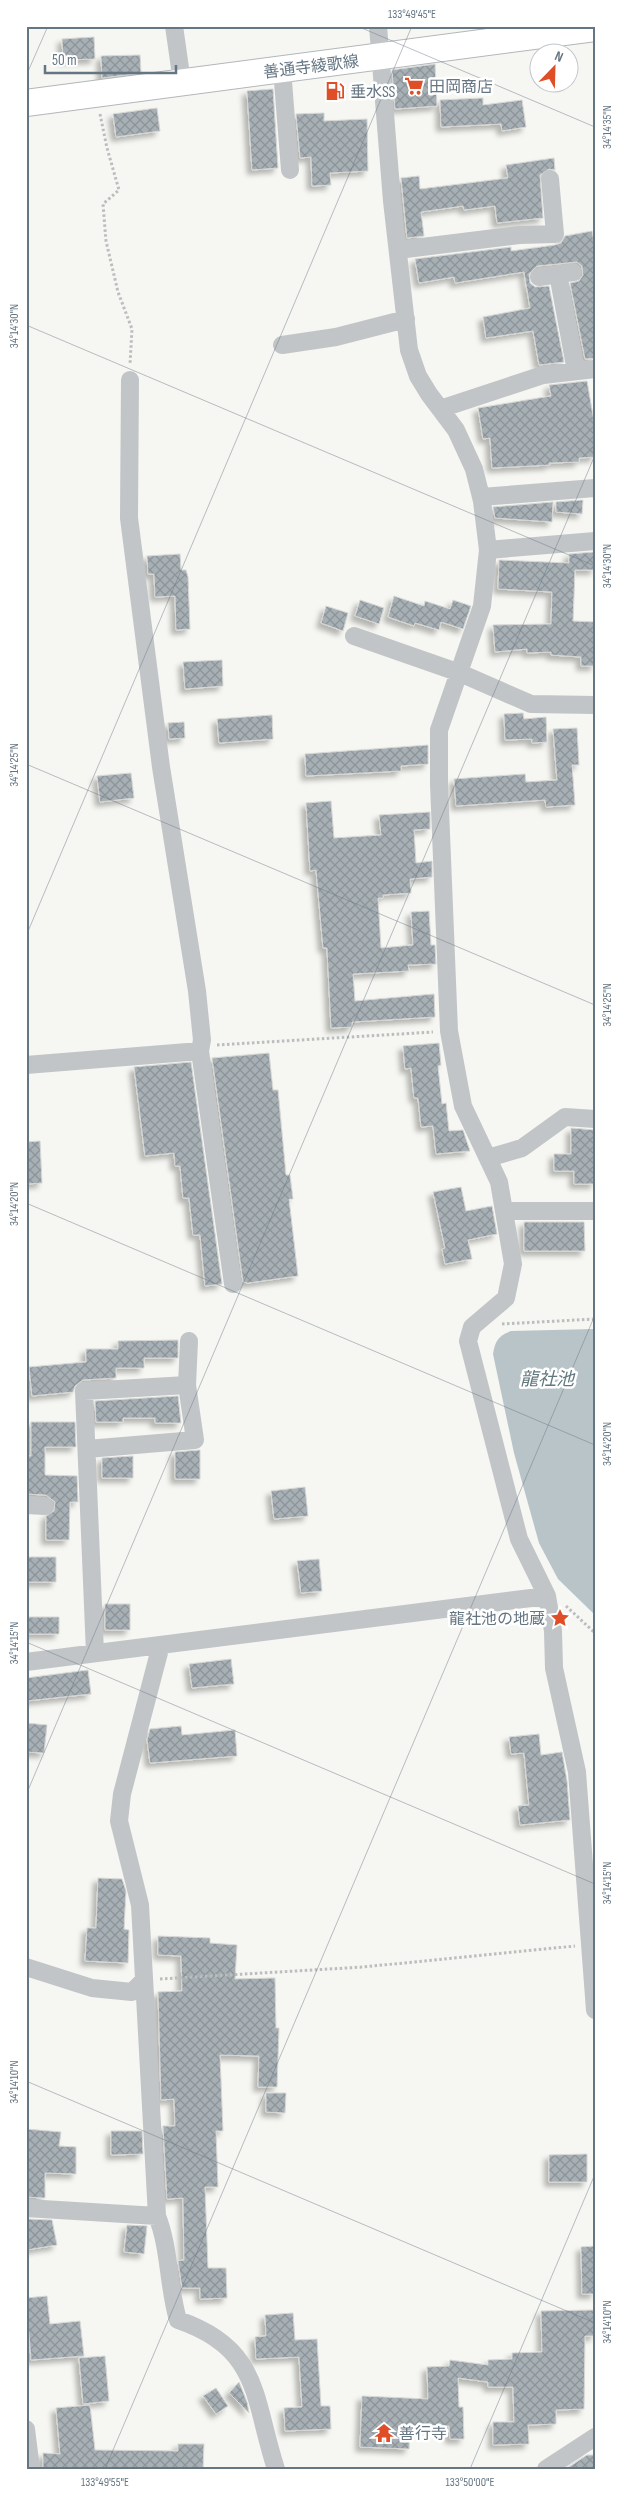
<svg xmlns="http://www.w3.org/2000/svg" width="621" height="2495" font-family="'Sofia Sans Condensed','Noto Sans JP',sans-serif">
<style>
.water{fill:#b8c4c8}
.building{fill:url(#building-cross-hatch);stroke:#d7d7d5;filter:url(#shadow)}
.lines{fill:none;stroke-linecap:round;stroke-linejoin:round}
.primary-casing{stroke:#b2b7ba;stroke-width:28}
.path{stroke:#bbbdbf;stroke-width:3;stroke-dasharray:2.5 2.5;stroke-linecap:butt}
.street{stroke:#c1c5c8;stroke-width:18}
.primary{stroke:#fff;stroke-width:26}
.ticks{fill:none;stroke:#657683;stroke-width:1;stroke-opacity:0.45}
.labels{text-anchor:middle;stroke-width:5;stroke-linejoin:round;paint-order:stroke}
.street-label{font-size:16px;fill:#657683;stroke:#fff}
.poi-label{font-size:16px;fill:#657683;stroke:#fff;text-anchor:start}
.water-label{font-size:18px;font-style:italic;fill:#61787f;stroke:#fff}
.neatline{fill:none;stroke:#657683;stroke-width:2}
.ticks-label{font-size:12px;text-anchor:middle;fill:#657683}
</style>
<defs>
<pattern id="building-cross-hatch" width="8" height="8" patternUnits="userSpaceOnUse" patternTransform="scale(1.25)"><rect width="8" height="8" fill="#a7b0b5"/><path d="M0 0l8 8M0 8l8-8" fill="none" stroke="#8c9499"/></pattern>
<filter id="shadow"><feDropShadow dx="-4.5" dy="4.5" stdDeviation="2.5" flood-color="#0004"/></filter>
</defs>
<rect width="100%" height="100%" fill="#f6f6f2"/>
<!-- water -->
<path class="water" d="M595,1329V1615L558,1579L539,1543L514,1453L493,1354C495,1341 498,1336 511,1331Z"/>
<!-- building -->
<path class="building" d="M94,37L95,59L63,60L62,39Z
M140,55L141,73L102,78L101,56Z
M435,64L437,106L395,109L392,70Z
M273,89L278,168L252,170L247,91Z
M483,98V105L522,100L526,127L502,131L501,124L441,127L440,100Z
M157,108L160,131L116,137L113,114Z
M324,113V121L367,119L368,171L330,173L331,185L312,186L311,157L300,158L296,114Z
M554,158L555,170L549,169L540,175L543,218L497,223L495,206L464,210L463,206L421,212L424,236L407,238L401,178L419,176L420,189L508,178L506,165Z
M592,231L595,248V358L585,359L570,283L579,281L583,275L582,266L577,262L537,266L529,274L530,283L535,287L549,286L564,362L539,365L533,331L486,338L483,317L530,308L524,272L455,283L454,277L419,283L415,259L511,247V251L555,245L561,243L565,236Z
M587,381L595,427V457L579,458V462L549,463L550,465L492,468L490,438L483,439L478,408L551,396L549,385Z
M583,500L582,514L556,512V502Z
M553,502L552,522L495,518L493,507Z
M595,552V570H575L573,621L595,622V666H581V657L551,655V652L527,653V649L495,652L493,625L551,624L552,592L498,589L499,560L569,563V554Z
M180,554L181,570H186L188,577L190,629L176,630L175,596L155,597L154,574H148L147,556Z
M394,596L424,606L425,601L450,609L453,600L471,606L463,629L441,622L439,630L415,623L414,626L388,617Z
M360,600L384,608L379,624L355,616Z
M326,606L348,613L343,631L321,623Z
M222,660L223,686L185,689L183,662Z
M523,713L524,719L546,717L547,742L532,743V739L505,740L504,714Z
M272,715L273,739L219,743L217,719Z
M184,722L185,738L169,739L168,723Z
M577,728L579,765H572L575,805L546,807L545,800L456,806L454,779L525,774L526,782L557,780L553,729Z
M428,745V764L401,766V771L306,776L305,754Z
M131,773L134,798L100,802L97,776Z
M331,801L334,838L381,835L379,815L430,812V829L414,830L416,863L432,861V877L410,879L411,893L383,895V898H378L381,948L413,945L411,912L429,911L431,945H435L436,964L408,965L409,971L353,974L355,1001L434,994L435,1017L352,1022V1027L331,1028L327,948H323L316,870L310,871L306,803Z
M439,1043L441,1065L438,1066L442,1104L446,1103L449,1131L463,1130L470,1151L436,1154L433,1126L421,1127L418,1098H414L411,1068L405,1069L403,1046Z
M269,1053L273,1090H278L286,1175H290L293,1199H289L298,1276L248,1283L243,1282L212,1058Z
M191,1062L222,1284L205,1286L200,1235H193L189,1198H183L180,1166H175L174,1153L145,1156L134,1067Z
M571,1128L595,1130V1184H574V1171H554V1154H571Z
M40,1141L42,1183L26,1184V1142Z
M461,1187L466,1211L492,1206L497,1234L468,1240L472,1259L445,1264L442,1249L445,1248L433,1192Z
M524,1222H584L585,1251H524Z
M178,1340V1358H144V1368H116V1378L83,1380L75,1386L73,1392L32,1396L29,1367L86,1362V1349H118V1341Z
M178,1396L181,1423H155V1418H123V1422H96L95,1401Z
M31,1422H75L76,1447H45V1475L77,1476L78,1502H70L69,1540H46V1516L54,1511L55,1502L46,1495L26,1494L27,1456H31Z
M200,1450V1479H175V1452Z
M133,1456V1478H102V1458Z
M305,1487L308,1516L274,1519L271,1491Z
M26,1557H56V1582H26Z
M319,1559L322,1591L301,1593L297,1561Z
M105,1604H130V1630H105Z
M27,1617H59V1634H27Z
M231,1659L234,1684L192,1688L189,1664Z
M88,1670L91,1694L26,1701V1678Z
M26,1723L47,1725L44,1753L26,1752Z
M181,1726L182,1735L235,1730L237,1756L150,1763L147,1740L150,1729Z
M539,1734L541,1755L562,1752L567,1781L570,1820L520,1825L518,1806L529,1805L524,1753L511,1754L509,1737Z
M98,1878L122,1879L126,1891L124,1929L129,1930L128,1963L85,1961L87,1928H96Z
M158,1936L210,1938V1943L237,1945L235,1979L275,1978L276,2028H279L277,2087H258L259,2056L220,2055L223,2131H216L218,2187H205L208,2268H226L227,2298L200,2299V2288H182L178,2261L184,2260L183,2198L167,2199L163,2126H175L174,2099L161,2100L158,1992L182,1991L181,1956L158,1955Z
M266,2093H286L285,2113L266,2112Z
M26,2129L61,2132L59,2146L76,2147V2174L45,2173V2198L26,2197Z
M111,2131H142L143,2154L111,2155Z
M587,2154V2182H549V2155Z
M26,2219L52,2220L57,2245L26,2250Z
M127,2225L147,2226L144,2254L124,2252Z
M595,2246V2294H582L581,2247Z
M47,2296L50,2324L80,2321L84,2356L31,2360L26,2298Z
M595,2310V2336H585L584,2409L556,2410V2424L528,2425L529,2444L493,2445V2422H514L513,2387H488V2382L458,2378L459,2407H463L464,2439H450L449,2426L410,2427L409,2449L360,2447L362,2396L428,2399L427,2367L449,2366L450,2360L488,2365V2360L512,2359V2353L542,2352L541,2311Z
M293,2313L295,2340L317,2339L321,2406H330L331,2429L285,2431L284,2408L302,2407L299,2357L256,2359L255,2337L266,2336L265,2315Z
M105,2356L109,2401L83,2404L79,2358Z
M239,2382L247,2402L249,2413L229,2393Z
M216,2388L228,2406L216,2414L203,2396Z
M90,2405L95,2450L178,2451V2444H204L203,2469H43V2453L60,2454L56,2408Z
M587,2455H595V2469H566Z"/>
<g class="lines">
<!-- primary casing -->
<g class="primary-casing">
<path id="primary" d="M26,103L595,28"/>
</g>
<!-- path -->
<path class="path" d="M100,114L107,148L119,190L103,204L106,241L118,292L132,329L130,364
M217,1045L433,1032
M502,1324L595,1319
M566,1606L595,1633
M160,1979L363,1967L575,1946"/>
<!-- street -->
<path class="street" d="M174,26L182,82
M378,26L392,201L409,350L418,376L429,394L456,430L474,469L482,501L488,550L482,606L439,730V784L449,1031L463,1106L499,1182L513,1264L506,1298L472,1327L468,1341L519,1539L547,1596L553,1631L554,1668L577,1772L595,2010
M282,69L290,170
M398,250L519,235L555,234L550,179
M558,274L576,371
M539,277L573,272
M282,345L336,337L406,319
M130,380L129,518L161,767L197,991L202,1040L200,1051L233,1284
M440,409L543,375L595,369
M481,497L595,488
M488,550L595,541
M354,636L460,673L531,704L595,705
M26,1065L200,1051
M488,1158L522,1148L565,1117L595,1119
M504,1211H595
M187,1385L189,1341
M87,1449L195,1440L187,1385L84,1391L95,1653
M26,1505L45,1506
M161,1645L122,1794L119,1821L140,1905L157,2216C170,2249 168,2286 178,2320C261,2348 253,2399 276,2469
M26,1662L547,1596
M26,1967L92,1988L132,1992L144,1980
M26,2208L157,2216
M26,2429L31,2469
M546,2469L595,2437"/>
<!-- primary -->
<use href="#primary" class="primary"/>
</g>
<!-- ticks -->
<path class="ticks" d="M357,26L595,127M26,76L48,26M26,325L595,566M26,764L595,1005M26,936L412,26M26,1203L595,1445M26,1642L595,1884M26,1795L595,455M26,2081L595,2323M105,2469L595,1315M470,2469L595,2174"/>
<!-- icons -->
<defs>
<g id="supermarket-bare" transform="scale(1.5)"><path d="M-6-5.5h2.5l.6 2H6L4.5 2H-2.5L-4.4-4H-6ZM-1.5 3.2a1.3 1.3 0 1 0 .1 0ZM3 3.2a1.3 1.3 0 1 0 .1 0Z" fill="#e04e28" stroke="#fff" stroke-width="2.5" paint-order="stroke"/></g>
<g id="fuel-bare" transform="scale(1.5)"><path d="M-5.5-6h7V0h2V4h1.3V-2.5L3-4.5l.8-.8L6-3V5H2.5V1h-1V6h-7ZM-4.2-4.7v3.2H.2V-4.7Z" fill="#e04e28" stroke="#fff" stroke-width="2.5" paint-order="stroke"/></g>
<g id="sight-bare" transform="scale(1.5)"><path d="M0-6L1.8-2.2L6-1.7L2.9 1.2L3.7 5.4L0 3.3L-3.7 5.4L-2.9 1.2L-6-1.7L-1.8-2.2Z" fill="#e04e28" stroke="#fff" stroke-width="2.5" paint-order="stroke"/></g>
<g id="temple-bare" transform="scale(1.5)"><path d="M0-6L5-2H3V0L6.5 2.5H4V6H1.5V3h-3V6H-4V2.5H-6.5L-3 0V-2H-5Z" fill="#e04e28" stroke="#fff" stroke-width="2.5" paint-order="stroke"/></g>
</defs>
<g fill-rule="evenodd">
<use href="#supermarket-bare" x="414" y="86"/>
<use href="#fuel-bare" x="335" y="91"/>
<use href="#sight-bare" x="560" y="1618"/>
<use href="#temple-bare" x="384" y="2433"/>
</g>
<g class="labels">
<!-- street labels -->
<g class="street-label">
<text transform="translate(311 66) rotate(-7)" y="6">善通寺綾歌線</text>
</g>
<!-- poi labels -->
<g class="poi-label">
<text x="429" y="92">田岡商店</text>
<text x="350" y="97">垂水SS</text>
<text x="545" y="1624" text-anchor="end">龍社池の地蔵</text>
<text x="399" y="2439">善行寺</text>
</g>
<!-- water labels -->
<g class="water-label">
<text x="547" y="1385">龍社池</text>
</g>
</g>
<!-- border -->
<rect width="621" height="2495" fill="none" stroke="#ffffff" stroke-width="55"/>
<!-- north arrow -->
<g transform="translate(554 68) rotate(23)"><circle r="24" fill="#ffffff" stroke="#c1c8cd"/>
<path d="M0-4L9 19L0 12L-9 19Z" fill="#e04e28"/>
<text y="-8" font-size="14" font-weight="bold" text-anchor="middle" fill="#657683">N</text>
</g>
<!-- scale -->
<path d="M45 65v8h131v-8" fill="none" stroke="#657683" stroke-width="2.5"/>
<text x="52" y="65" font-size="15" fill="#657683" stroke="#ffffff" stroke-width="4" paint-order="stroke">50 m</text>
<rect x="28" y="28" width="566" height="2440" class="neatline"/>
<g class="ticks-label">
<text x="412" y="18">133°49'45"E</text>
<text transform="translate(607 127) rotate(-90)" y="4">34°14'35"N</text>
<text transform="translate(14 326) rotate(-90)" y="4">34°14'30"N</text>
<text transform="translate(607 566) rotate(-90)" y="4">34°14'30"N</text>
<text transform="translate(14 765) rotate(-90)" y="4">34°14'25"N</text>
<text transform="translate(607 1005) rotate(-90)" y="4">34°14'25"N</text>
<text transform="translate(14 1204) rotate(-90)" y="4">34°14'20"N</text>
<text transform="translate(607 1444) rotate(-90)" y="4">34°14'20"N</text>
<text transform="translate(14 1643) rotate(-90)" y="4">34°14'15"N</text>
<text transform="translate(607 1883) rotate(-90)" y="4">34°14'15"N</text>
<text transform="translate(14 2082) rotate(-90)" y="4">34°14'10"N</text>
<text transform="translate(607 2322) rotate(-90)" y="4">34°14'10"N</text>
<text x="105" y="2486">133°49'55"E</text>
<text x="470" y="2486">133°50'00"E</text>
</g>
</svg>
